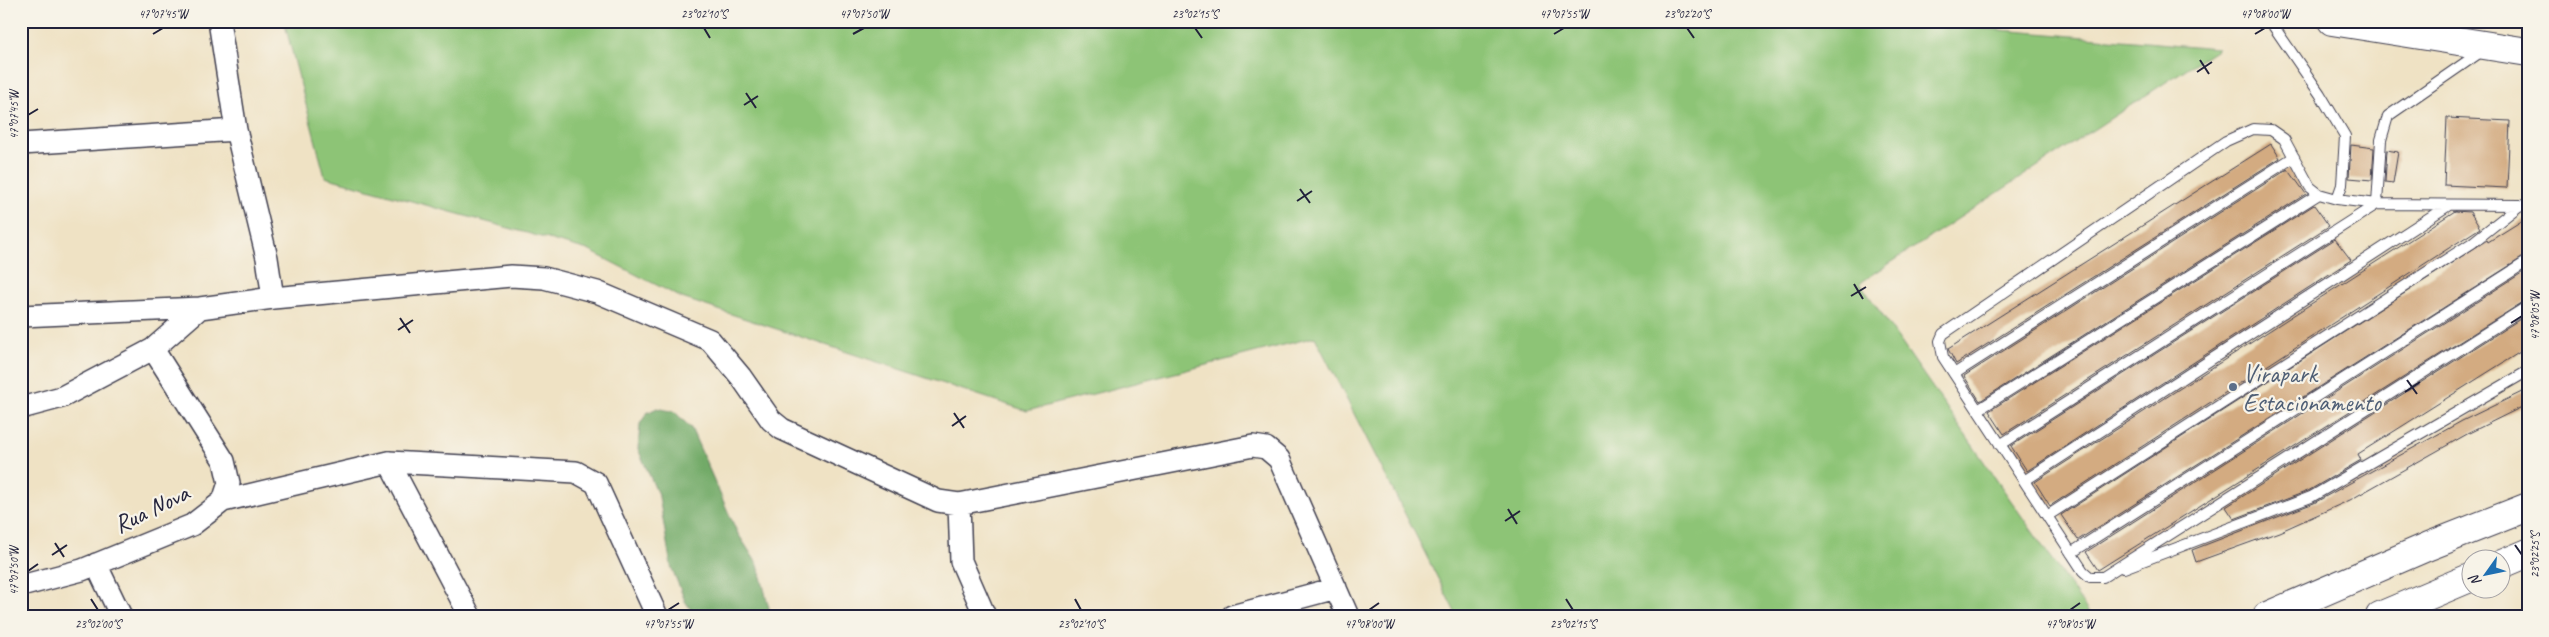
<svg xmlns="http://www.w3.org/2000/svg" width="2549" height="637" font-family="Caveat,sans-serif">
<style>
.green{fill:#8dc476;stroke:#587358}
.forest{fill:#72aa67;stroke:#4a6651}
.building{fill:#d3ab81}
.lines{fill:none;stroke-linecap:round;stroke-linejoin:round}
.lane-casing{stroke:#413f50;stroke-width:12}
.street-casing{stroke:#413f50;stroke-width:24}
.primary-casing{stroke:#413f50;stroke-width:30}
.highway-casing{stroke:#413f50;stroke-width:30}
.lane{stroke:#fff;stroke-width:10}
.street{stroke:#fff;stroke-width:21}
.primary{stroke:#fff;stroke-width:28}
.highway{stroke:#fff;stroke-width:28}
.ticks{fill:none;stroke:#22223b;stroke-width:2}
.service-dot{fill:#5c6f8a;stroke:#f7f3e8;stroke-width:2}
.labels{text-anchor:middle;stroke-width:4.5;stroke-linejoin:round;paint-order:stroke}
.service-label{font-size:25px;fill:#4e5e75;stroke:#f7f3e8;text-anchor:start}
.street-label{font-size:25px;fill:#22223b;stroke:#f7f3e8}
.neatline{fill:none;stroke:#22223b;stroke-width:2}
.ticks-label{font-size:12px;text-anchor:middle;fill:#22223b}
</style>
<rect width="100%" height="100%" fill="#f7f3e8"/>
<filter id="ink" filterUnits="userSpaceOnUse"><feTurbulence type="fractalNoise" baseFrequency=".02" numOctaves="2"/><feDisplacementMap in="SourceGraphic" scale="10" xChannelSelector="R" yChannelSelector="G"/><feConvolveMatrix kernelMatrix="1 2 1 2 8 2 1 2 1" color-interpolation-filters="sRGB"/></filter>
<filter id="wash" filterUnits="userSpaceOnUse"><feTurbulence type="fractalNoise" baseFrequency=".0096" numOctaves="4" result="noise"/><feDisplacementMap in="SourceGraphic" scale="20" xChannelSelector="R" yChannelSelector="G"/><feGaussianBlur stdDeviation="1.12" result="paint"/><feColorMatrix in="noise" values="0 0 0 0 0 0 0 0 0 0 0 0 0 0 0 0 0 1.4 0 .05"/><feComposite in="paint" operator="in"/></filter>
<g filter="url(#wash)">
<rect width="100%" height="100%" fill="#efe2c4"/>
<!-- green -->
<path class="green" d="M284,21H1892L2218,48L1860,283L2091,616H1457L1315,337L1027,411L682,298L588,250L325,177Z"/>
<!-- forest -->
<path class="forest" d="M657,408L675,412L691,428L737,532L758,565L771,616H695L685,601L671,566L659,497L638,449L640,424L647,413Z"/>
<g id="blocks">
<!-- building -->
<path class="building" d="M2447,118L2510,121L2507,188L2444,185Z
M2271,144L2280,158L1956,364L1948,349Z
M2351,145L2374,148L2372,180L2349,178Z
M2387,150L2398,152L2393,183L2385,182Z
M2288,169L2306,194L1980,401L1964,376Z
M2314,205L2329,226L2004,434L1989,411Z
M2455,211L2470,212L2480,228L2050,506L2035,482Z
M2528,217V254L2078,540L2061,515L2487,240L2488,242Z
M2335,239L2351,260L2027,471L2011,446Z
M2528,269V299L2098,570L2086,552Z
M2528,314V347L2358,454L2361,460L2308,491L2234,519L2226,507Z
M2528,389V404L2469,433L2350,500L2279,532L2196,562L2192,550L2314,503L2462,421Z"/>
</g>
</g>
<g filter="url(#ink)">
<use href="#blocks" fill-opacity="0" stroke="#413f50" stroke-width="1"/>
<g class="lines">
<!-- lane casing -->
<g class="lane-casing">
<path id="lane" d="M2270,21L2320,94L2345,136L2342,185L2337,199
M2528,207L2520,205L2377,204L2337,199L2319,194L2310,187L2284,139L2271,130L2253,129L2226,141L1943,334L1940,341L1943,357L2083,571L2090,577H2103L2528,306
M1954,374L2294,157
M1978,410L2319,194
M2000,445L2377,204L2381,140L2388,116L2482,51
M2024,481L2449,205
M2047,516L2472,243L2520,205
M2071,553L2528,261
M2124,568L2311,497L2528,371"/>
</g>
<!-- street casing -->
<g class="street-casing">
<path id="street" d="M219,21L236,130L267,258L273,298
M21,144L236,130
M21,316L200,308L273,298L511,276L544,278L597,292L710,340L741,377L771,420L782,429L938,501L959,504L1253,446L1266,448L1279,459L1348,616
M21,408L62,397L153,349L200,308
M389,462L470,616
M223,501L389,462L576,472L596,483L657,616
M959,504L961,561L985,616
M96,564L121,616
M21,586L82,570L192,525L223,501L229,483L224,461L153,349
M1232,616L1336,588"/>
</g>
<!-- primary casing -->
<g class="primary-casing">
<path id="primary" d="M2332,21L2528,52"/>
</g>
<!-- highway casing -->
<g class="highway-casing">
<path id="highway" d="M2502,564L2528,553
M2267,616L2429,546L2528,507
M2380,616L2472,577"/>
</g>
<!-- lane -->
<use href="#lane" class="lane"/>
<!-- street -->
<use href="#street" class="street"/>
<!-- primary -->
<use href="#primary" class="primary"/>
<!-- highway -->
<use href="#highway" class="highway"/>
</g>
</g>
<!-- ticks -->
<path class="ticks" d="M704,28L710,38M1195,28L1202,38M1687,28L1694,38M153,34L163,28M853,34L864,28M1554,34L1564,28M2255,34L2265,28M2200,60L2209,74M2197,72L2212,62M746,93L756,108M744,105L758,96M28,115L38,109M1300,189L1310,203M1297,201L1312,191M1854,284L1863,299M1851,296L1866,287M400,318L410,333M2511,323L2522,316M398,330L413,320M2407,380L2417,394M2405,392L2420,382M954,413L964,428M952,426L966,416M1508,509L1517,524M1505,521L1520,511M55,543L64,557M2515,545L2522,555M52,555L67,545M28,571L38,564M91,599L98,610M1075,599L1081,610M1566,599L1573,610M668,610L679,603M1369,610L1379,603M2070,610L2080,603"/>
<!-- markers -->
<circle class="service-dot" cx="2233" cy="387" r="5"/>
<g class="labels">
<!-- service labels -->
<g class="service-label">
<text x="2243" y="382">Virapark<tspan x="2243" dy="29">Estacionamento</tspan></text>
</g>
<!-- street labels -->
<g class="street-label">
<text transform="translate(151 508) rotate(-26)" y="9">Rua Nova</text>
</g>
</g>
<!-- margin -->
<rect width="2549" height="637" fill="none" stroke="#f7f3e8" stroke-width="55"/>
<!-- north arrow -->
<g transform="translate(2486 574) rotate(237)"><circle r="24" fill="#f7f3e8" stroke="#a29fa3"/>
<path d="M0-4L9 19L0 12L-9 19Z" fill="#1f6fb2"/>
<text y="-8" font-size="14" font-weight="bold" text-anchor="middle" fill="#22223b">N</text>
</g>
<rect x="28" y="28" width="2494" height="582" class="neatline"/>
<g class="ticks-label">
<text x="163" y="18">47°07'45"W</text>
<text x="704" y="18">23°02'10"S</text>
<text x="864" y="18">47°07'50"W</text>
<text x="1195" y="18">23°02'15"S</text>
<text x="1564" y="18">47°07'55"W</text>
<text x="1687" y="18">23°02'20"S</text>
<text x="2265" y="18">47°08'00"W</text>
<text transform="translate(14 115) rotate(-90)" y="4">47°07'45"W</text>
<text transform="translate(2535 316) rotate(-90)" y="4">47°08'05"W</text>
<text transform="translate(2535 555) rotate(-90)" y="4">23°02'25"S</text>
<text transform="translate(14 571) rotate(-90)" y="4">47°07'50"W</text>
<text x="98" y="628">23°02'00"S</text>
<text x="668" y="628">47°07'55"W</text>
<text x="1081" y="628">23°02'10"S</text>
<text x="1369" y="628">47°08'00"W</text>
<text x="1573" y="628">23°02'15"S</text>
<text x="2070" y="628">47°08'05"W</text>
</g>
</svg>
